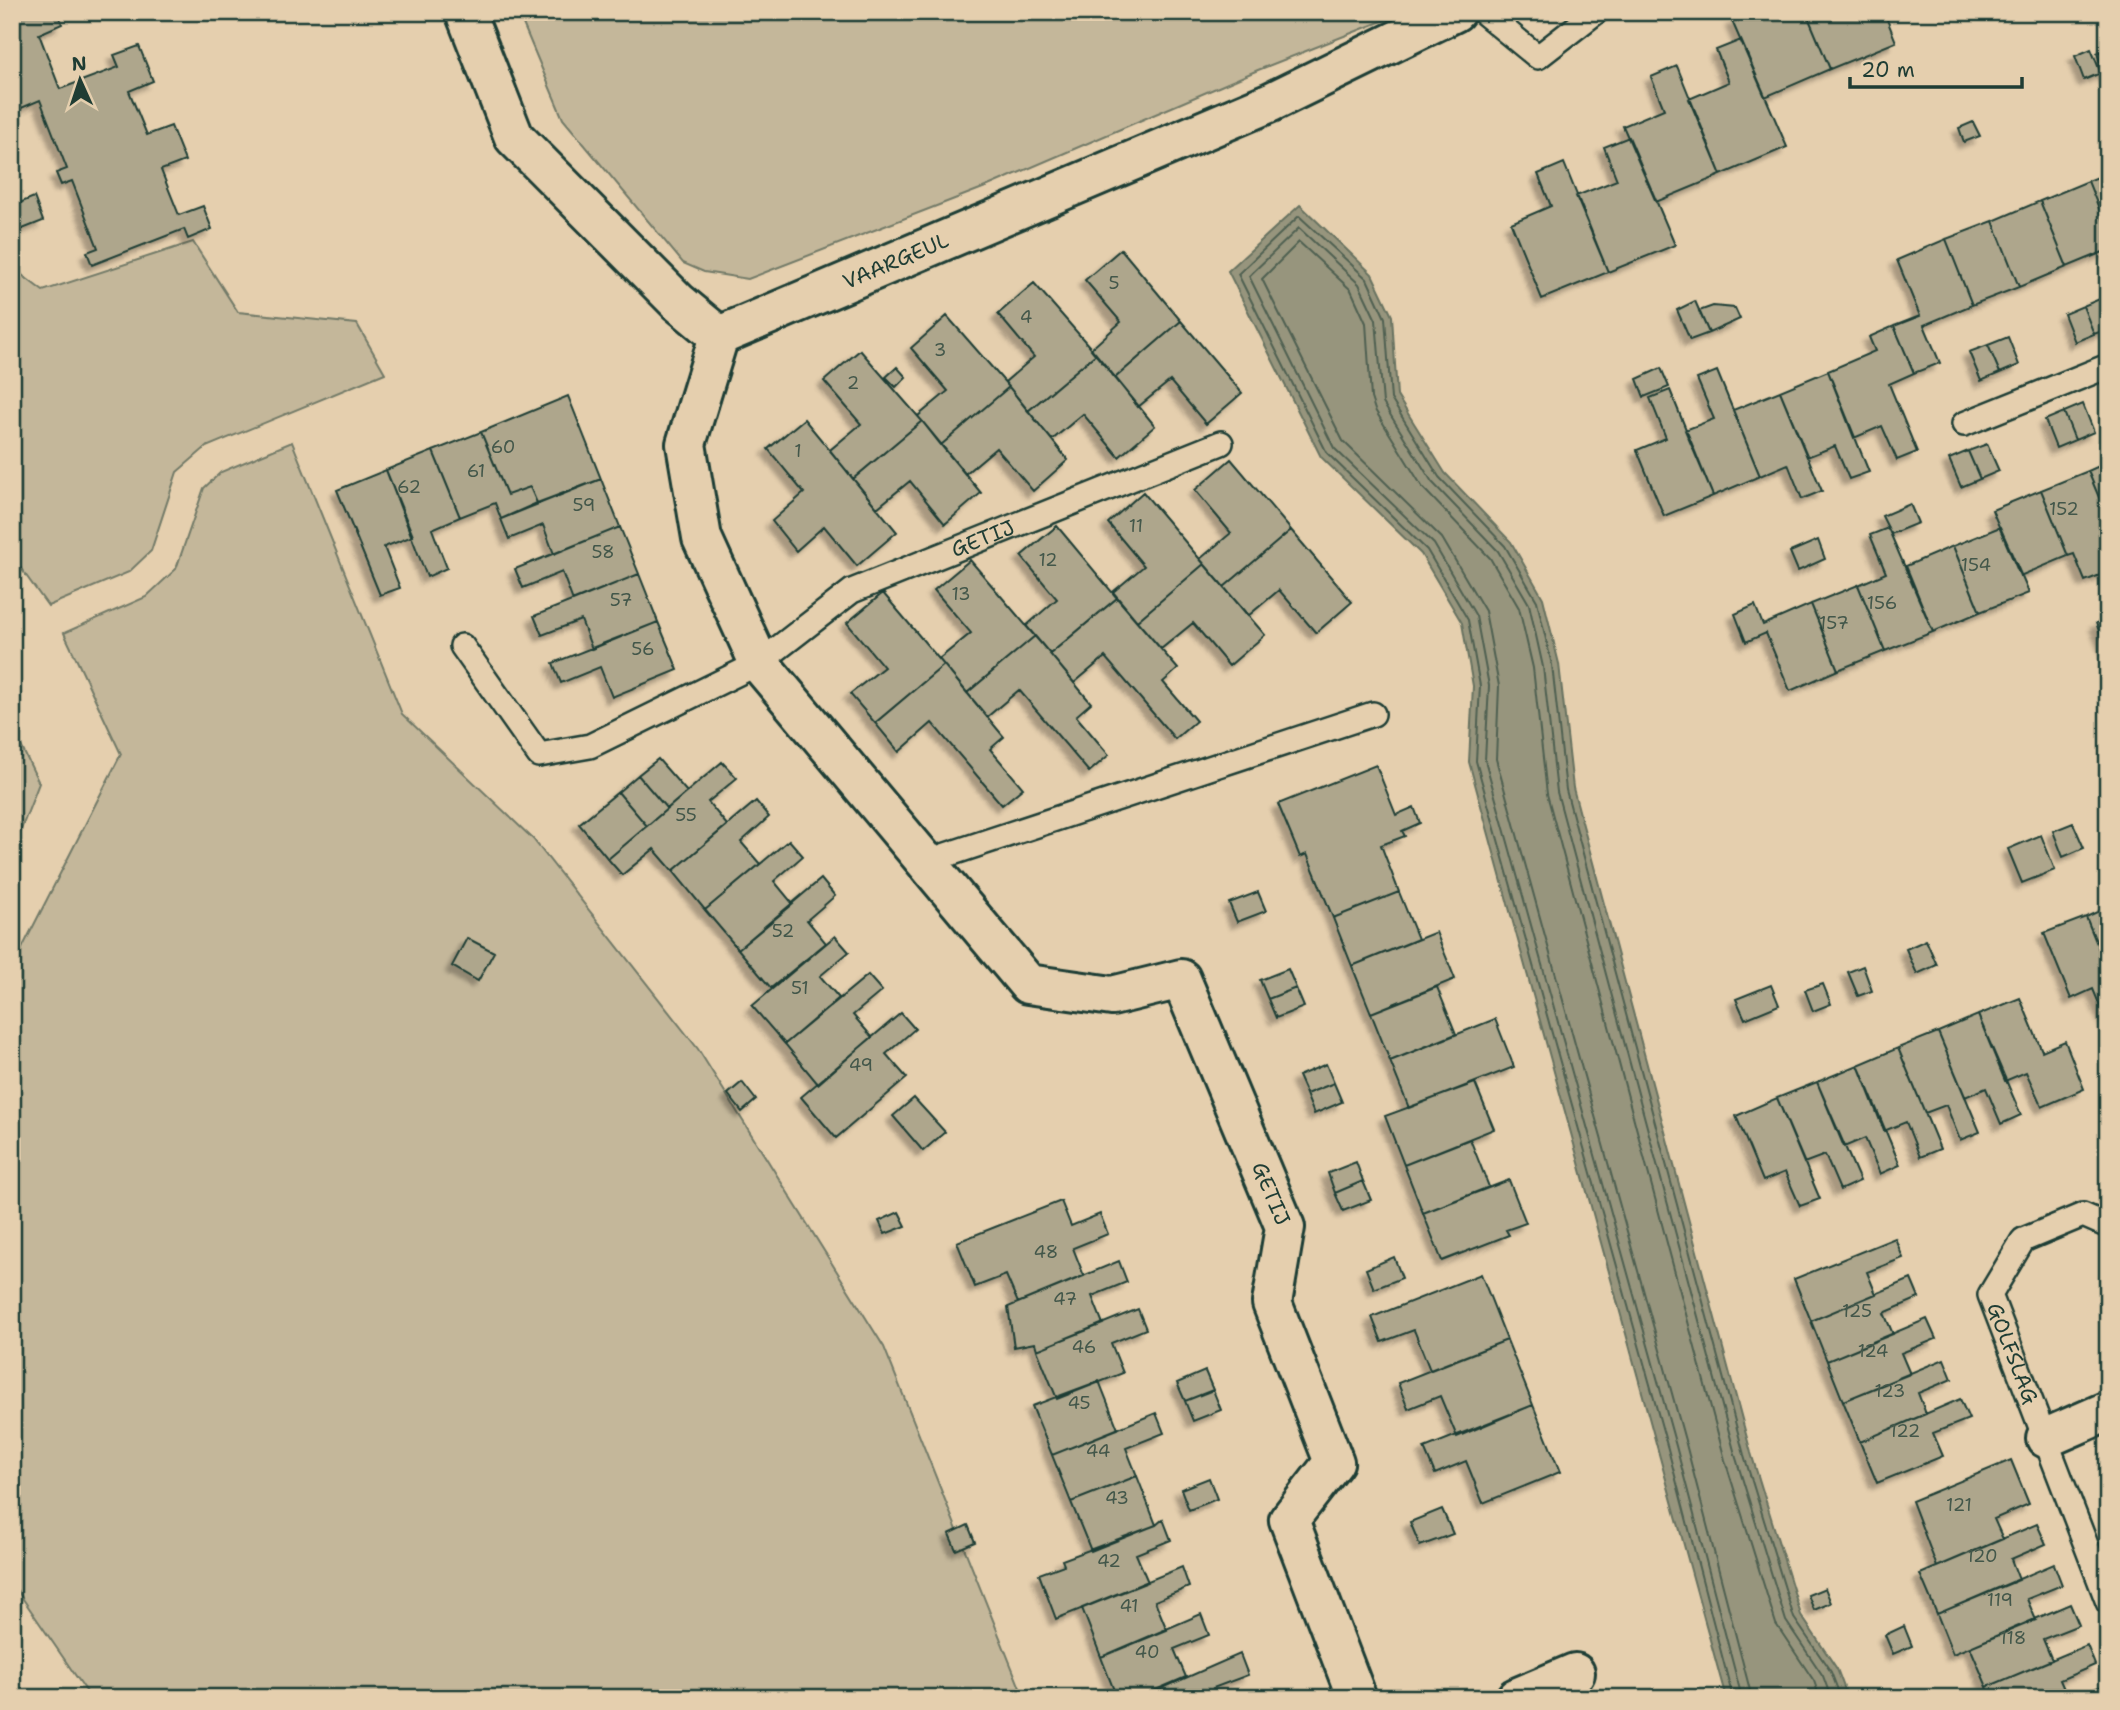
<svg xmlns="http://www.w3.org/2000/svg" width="2120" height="1710" font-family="'Shantell Sans',sans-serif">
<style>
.green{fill:#c4b79a;stroke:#727a67;stroke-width:2}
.water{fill:#97957d;stroke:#677260;stroke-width:2}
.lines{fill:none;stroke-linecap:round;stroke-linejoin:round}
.shore{stroke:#4f6051;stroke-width:2}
.building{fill:#aea68c;stroke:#1f3d34;stroke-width:2;filter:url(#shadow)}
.service-casing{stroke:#1f3d34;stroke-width:28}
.minor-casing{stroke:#1f3d34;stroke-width:44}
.service{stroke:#e5cfae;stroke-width:23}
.minor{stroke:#e5cfae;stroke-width:38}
.labels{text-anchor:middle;stroke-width:5;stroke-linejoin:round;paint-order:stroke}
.number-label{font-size:18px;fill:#43574a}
.street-label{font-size:21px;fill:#1f3d34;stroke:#e5cfae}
</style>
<defs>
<filter id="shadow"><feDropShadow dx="-6" dy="6" stdDeviation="2" flood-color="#0004"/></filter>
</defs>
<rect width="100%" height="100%" fill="#e5cfae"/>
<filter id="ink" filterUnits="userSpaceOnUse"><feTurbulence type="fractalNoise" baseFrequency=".0143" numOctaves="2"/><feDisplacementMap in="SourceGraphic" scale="14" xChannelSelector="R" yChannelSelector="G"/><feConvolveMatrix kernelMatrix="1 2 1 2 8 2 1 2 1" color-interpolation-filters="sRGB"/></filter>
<g filter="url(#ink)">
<!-- green -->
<path class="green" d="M539,12H1076L1078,18L1105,12H1405L1258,70L988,186L748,279L704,272L683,263L563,119L521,19Z
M193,242L238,312L357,324L385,373L206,447L177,472L151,551L129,572L48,606L12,556V253L22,275L43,291Z
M292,442L402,714L533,839L698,1049L884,1347L1024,1698H91L12,1583V968L121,754L64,633L146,597L176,569L204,488L221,472Z
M12,727L39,783L12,853Z"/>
<!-- water -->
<path class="water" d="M1300,205L1372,274L1392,316L1397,396L1445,473L1511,542L1543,598L1559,664L1573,788L1751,1453L1801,1615L1837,1669L1848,1698H1726L1469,762L1473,686L1462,623L1421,554L1321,457L1228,271Z"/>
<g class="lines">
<!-- shore -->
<path class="shore" d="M1733,1698L1668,1449L1476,761L1480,686L1468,620L1427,550L1327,453L1238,274L1299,216L1367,279L1385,318L1391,399L1439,477L1505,546L1537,601L1552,665L1566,790L1744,1455L1794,1618L1831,1672L1841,1698
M1742,1698L1676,1446L1485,760L1489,686L1476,616L1434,544L1334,448L1249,276L1299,228L1359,284L1376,320L1383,403L1432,482L1498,551L1529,604L1543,667L1557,792L1736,1458L1786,1621L1823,1676L1831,1698
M1752,1698L1686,1444L1496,759L1499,686L1485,611L1442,538L1343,441L1262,279L1299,242L1351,290L1366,323L1371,398L1375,410L1423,488L1490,558L1519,608L1533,668L1547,794L1725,1460L1776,1624L1814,1681L1820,1698"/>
</g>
<!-- building -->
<path class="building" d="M12,12H58L62,24L39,34L60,89L119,67L114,55L139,46L153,81L129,91L147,135L171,126L185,161L161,170L179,215L203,206L212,229L188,239L184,229L92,265L87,252L98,248L72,181L61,185L56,173L67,169L40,100L12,112Z
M1754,12H1806L1830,69L1765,97L1732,21Z
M1806,12H1884L1896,42L1830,69Z
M1741,40L1787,147L1721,175L1689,99L1729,82L1716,50Z
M2108,48V77L2106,78L2097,53Z
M2091,49L2101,73L2084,80L2075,56Z
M1677,66L1721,175L1656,202L1623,126L1664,109L1651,77Z
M1973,122L1980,136L1964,142L1959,128Z
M1629,137L1675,245L1608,272L1576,196L1617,180L1604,147Z
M1564,163L1608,272L1542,299L1511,223L1551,206L1538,174Z
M2108,173V231L2088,181Z
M2088,181L2108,231V250L2067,267L2040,201Z
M34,197L43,221L20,230L12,206Z
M2040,201L2067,267L2019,287L1993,221Z
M1993,221L2019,287L1972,305L1946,239Z
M1946,239L1972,305L1924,325L1940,363L1914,373L1894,326L1920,316L1897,260Z
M1121,249L1181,321L1115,378L1091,349L1121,322L1085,280Z
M1034,283L1096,354L1028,411L1005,382L1034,357L998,314Z
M2102,298L2108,311V329L2094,334L2083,306Z
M1695,301L1709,333L1690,340L1677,310Z
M1713,306L1735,308L1740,319L1709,333L1699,311Z
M2083,306L2094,334L2075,342L2064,314Z
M947,316L1009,387L941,445L918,416L948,391L911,348Z
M1181,321L1242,393L1206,424L1170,381L1138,407L1115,378Z
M1894,326L1914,373L1889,384L1917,452L1897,460L1882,426L1854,438L1828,371L1875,351L1869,337Z
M2008,337L2019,365L2000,373L1988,345Z
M1988,345L2000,373L1981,381L1969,352Z
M860,350L922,421L853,479L830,450L861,424L824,381Z
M1096,354L1155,426L1119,457L1083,414L1052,440L1028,411Z
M897,367L906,377L896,387L886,377Z
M1661,368L1669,387L1644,397L1637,379Z
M1717,371L1760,476L1713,496L1685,430L1714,419L1697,379Z
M1828,371L1869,472L1849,479L1835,446L1807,457L1780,391Z
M1009,387L1068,460L1033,491L996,448L965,474L941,445Z
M1670,390L1713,496L1664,516L1637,450L1666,438L1650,398Z
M1780,391L1822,491L1802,499L1788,464L1760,476L1733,410Z
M568,396L601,479L537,503L530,487L507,495L481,432Z
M2083,404L2094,432L2075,440L2064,412Z
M2064,412L2075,440L2056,448L2045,420Z
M804,419L897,532L857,566L824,526L796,551L772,521L804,493L768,449Z
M922,421L981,493L945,524L910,481L877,508L853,479Z
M481,432L507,495L530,487L537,503L501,519L495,503L460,517L433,451Z
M1987,444L1999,471L1980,479L1968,451Z
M433,451L460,517L432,529L447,568L427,577L386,470Z
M1968,451L1980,479L1961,487L1949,459Z
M1231,459L1291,530L1224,587L1200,559L1231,533L1195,490Z
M2108,462V519L2088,471Z
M386,470L413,536L384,547L400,588L380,595L337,490Z
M2088,471L2108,519V572L2085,581L2074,554L2068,556L2041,490Z
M601,479L620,527L554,554L543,525L509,539L501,519Z
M2041,490L2068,556L2020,576L1992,510Z
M1143,492L1204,564L1137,621L1113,592L1144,566L1108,523Z
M1910,504L1918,523L1891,534L1882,516Z
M1057,526L1117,598L1050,654L1026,626L1057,599L1021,556Z
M620,527L639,574L573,601L562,572L523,588L515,569Z
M2000,527L2029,593L1980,612L1953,546Z
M1888,528L1933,632L1885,651L1858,585L1886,573L1870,535Z
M1291,530L1352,602L1316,633L1279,590L1248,616L1224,587Z
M1818,540L1825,559L1798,571L1790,552Z
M1953,546L1980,612L1933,632L1906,566Z
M970,560L1035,636L967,693L939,659L971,633L934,590Z
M1204,564L1265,635L1229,666L1193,623L1161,649L1137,621Z
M639,574L658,622L592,649L581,620L542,635L534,616Z
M1858,585L1885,651L1838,670L1811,604Z
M883,593L944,665L875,723L850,694L884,667L847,623Z
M1117,598L1178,669L1163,682L1196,721L1175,739L1105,657L1074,683L1050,654Z
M1811,604L1838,670L1790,691L1766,633L1746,642L1735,614L1755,605L1763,625Z
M2108,619V653L2096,623Z
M658,622L678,670L612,697L600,667L561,683L553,663Z
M1035,636L1091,703L1076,716L1109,755L1089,772L1019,690L987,717L967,693Z
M944,665L1004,737L990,749L1023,788L1002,805L932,723L899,752L875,723Z
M658,759L687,792L667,809L638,775Z
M722,762L737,778L708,802L727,825L673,871L654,849L622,875L608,859Z
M1376,765L1396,815L1414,807L1420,823L1402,831L1405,836L1381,845L1399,892L1333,918L1307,854L1300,857L1278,804Z
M638,775L667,809L647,826L618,792Z
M618,792L647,826L608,859L579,824Z
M756,801L769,817L741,842L760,864L705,910L673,871Z
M2073,823L2084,848L2063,857L2053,831Z
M2041,835L2055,870L2022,883L2008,849Z
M789,840L803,856L774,881L793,904L738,949L705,910Z
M821,879L835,896L807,920L826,943L771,988L738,949Z
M1258,892L1266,911L1237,922L1229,903Z
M1399,892L1418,939L1352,966L1333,918Z
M2108,907V971L2086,917Z
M2086,917L2108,971V1025L2093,989L2071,999L2044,933Z
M1436,932L1455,979L1371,1013L1352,966Z
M835,936L849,952L820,976L839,998L785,1044L752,1006Z
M467,938L494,952L478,981L452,966Z
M1926,940L1937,965L1917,974L1906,949Z
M1863,966L1872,991L1858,996L1848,972Z
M1288,969L1296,988L1268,999L1260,980Z
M868,975L882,991L853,1015L872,1037L818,1084L785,1044Z
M1823,984L1831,1004L1813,1011L1805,990Z
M1771,985L1779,1005L1745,1019L1736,999Z
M1437,987L1456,1034L1390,1061L1371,1013Z
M1296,988L1304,1007L1276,1018L1268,999Z
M2020,998L2042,1051L2065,1041L2084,1089L2042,1107L2026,1072L2005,1081L1978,1015Z
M901,1013L915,1029L886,1054L907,1078L836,1138L801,1097Z
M1978,1015L2021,1115L2001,1124L1986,1088L1965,1097L1938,1032Z
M1495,1019L1514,1067L1409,1108L1390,1061Z
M1938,1032L1980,1132L1960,1140L1946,1105L1925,1113L1898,1048Z
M1898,1048L1940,1149L1920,1157L1906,1122L1884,1131L1858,1065Z
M1326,1064L1334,1083L1306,1094L1298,1076Z
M1858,1065L1900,1165L1880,1174L1865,1138L1844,1147L1817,1082Z
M742,1082L756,1100L742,1112L728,1094Z
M1817,1082L1860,1181L1840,1190L1825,1155L1804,1163L1777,1098Z
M1334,1083L1342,1102L1314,1114L1306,1094Z
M1475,1083L1494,1129L1404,1165L1385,1116Z
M914,1098L945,1132L923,1151L893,1116Z
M1777,1098L1820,1199L1800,1206L1785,1172L1763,1181L1736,1116Z
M1470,1139L1489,1187L1423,1213L1404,1165Z
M1356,1162L1363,1181L1335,1193L1328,1173Z
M1509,1180L1526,1223L1506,1230L1509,1235L1442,1261L1423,1213Z
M1363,1181L1371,1200L1343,1211L1335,1193Z
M1061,1201L1071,1226L1100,1214L1108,1234L1073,1248L1084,1276L1018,1303L1006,1275L975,1287L957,1242Z
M899,1212L906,1226L885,1234L879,1221Z
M1895,1238L1903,1258L1867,1272L1876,1294L1811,1321L1794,1279Z
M1394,1257L1402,1278L1374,1289L1366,1269Z
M1119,1261L1127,1282L1092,1296L1103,1324L1037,1350L1035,1343L1014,1347L1008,1307Z
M1481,1274L1507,1340L1430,1370L1414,1330L1382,1342L1372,1317Z
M1911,1279L1919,1298L1884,1313L1893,1334L1827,1361L1811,1321Z
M1138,1309L1146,1329L1111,1343L1123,1373L1057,1399L1037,1350Z
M1927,1319L1936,1339L1901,1353L1910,1374L1843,1401L1827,1361Z
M1507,1340L1533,1405L1457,1437L1440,1396L1408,1409L1398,1383Z
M1944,1359L1952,1379L1918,1393L1926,1414L1860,1442L1843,1401Z
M1205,1371L1213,1390L1185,1401L1177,1383Z
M1099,1381L1118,1429L1052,1455L1032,1406Z
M1213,1390L1221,1410L1193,1421L1185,1401Z
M1960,1399L1969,1419L1933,1433L1943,1456L1877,1483L1860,1442Z
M1533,1405L1560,1472L1483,1503L1466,1461L1435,1474L1424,1448Z
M1156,1413L1164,1433L1126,1448L1137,1476L1071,1502L1052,1455Z
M2011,1460L2029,1504L1994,1519L2003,1539L1937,1567L1912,1501Z
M1137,1476L1156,1525L1091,1551L1071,1502Z
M1209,1478L1217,1499L1189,1510L1181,1489Z
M1442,1509L1453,1534L1420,1546L1410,1522Z
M1163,1519L1171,1540L1136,1554L1148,1582L1056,1619L1039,1574L1064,1565L1062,1560L1156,1525Z
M2037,1524L2046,1544L2011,1559L2019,1580L1937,1614L1920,1574Z
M968,1525L975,1542L956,1550L949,1534Z
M2054,1564L2062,1585L2027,1599L2036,1620L1953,1654L1937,1614Z
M1182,1567L1189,1587L1155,1601L1167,1630L1101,1657L1082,1608Z
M1825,1588L1831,1603L1814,1610L1808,1595Z
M2070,1604L2079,1625L2043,1639L2052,1660L1987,1687L1970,1647Z
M1201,1614L1209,1635L1174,1649L1186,1677L1137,1698H1117L1101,1657Z
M1904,1626L1912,1646L1893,1654L1885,1635Z
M2087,1645L2095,1665L2060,1680L2068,1698H1991L1987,1687Z
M1240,1654L1248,1675L1213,1688L1217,1698H1140Z
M2104,1685L2108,1698H2072Z"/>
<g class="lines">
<!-- service casing -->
<g class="service-casing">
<g id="service">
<path d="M1483,12L1538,57L1596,12"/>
<path d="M1964,424L2108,366"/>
<path id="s1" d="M462,646L539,755L590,746L759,663L852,591L1221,443"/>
<path d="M925,862L1373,714"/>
<path id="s2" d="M2108,1226L2083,1215L2023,1240L1990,1295L2108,1602"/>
</g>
</g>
<!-- minor casing -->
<g class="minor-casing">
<g id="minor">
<path d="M465,12L514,137L678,302L719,336"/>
<path id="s3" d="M719,336L686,444L702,538L759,663L1028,984L1112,996L1181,979L1285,1227L1272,1303L1334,1462L1289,1520L1357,1698"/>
<path id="s4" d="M719,336L1271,102L1455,12"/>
<path d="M2046,1438L2108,1411"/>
<path d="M1516,1698L1575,1673"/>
</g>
</g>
<!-- service -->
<use href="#service" class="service"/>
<!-- minor -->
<use href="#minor" class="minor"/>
</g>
</g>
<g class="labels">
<!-- number labels -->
<g class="number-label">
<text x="1114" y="289">5</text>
<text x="1026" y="323">4</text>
<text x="940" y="356">3</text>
<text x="853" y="389">2</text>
<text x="503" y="453">60</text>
<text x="798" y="457">1</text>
<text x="476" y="477">61</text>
<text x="409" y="493">62</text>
<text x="584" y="511">59</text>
<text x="2064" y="515">152</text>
<text x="1136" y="532">11</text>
<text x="603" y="558">58</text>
<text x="1048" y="566">12</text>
<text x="1976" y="571">154</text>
<text x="961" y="600">13</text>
<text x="621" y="606">57</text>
<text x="1882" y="609">156</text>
<text x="1834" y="629">157</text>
<text x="643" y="655">56</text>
<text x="686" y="821">55</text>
<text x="783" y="937">52</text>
<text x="800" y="994">51</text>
<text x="861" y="1071">49</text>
<text x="1046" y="1258">48</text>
<text x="1065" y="1305">47</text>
<text x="1857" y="1317">125</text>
<text x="1084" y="1353">46</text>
<text x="1873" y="1357">124</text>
<text x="1890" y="1397">123</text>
<text x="1079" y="1409">45</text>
<text x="1905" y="1437">122</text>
<text x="1098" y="1457">44</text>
<text x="1117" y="1504">43</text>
<text x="1959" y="1511">121</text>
<text x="1982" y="1562">120</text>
<text x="1109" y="1567">42</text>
<text x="2000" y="1606">119</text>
<text x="1129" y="1612">41</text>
<text x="2013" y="1644">118</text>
<text x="1147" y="1658">40</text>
</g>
<!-- street labels -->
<g class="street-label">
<text dy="7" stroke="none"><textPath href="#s4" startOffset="192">VAARGEUL</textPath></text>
<text dy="7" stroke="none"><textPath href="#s1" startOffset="632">GETIJ</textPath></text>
<text dy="7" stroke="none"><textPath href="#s3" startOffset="1153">GETIJ</textPath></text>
<text dy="7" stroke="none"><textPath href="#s2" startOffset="219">GOLFSLAG</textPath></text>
</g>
</g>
<!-- margin -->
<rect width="2120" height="1710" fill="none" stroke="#e5cfae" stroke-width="42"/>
<rect x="21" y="21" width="2078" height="1668" fill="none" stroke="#1f3d34" stroke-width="2.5" filter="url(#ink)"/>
<!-- north arrow -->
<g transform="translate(80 80) rotate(357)" stroke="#e5cfae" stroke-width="5" paint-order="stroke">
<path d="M0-5L12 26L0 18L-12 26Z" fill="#1f3d34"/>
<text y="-10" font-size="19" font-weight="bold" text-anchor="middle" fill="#1f3d34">N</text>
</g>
<!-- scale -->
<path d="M1850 77v10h172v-10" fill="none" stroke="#1f3d34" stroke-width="3.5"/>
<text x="1861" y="77" font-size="21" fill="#1f3d34" stroke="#e5cfae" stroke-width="5" paint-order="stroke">20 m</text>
</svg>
